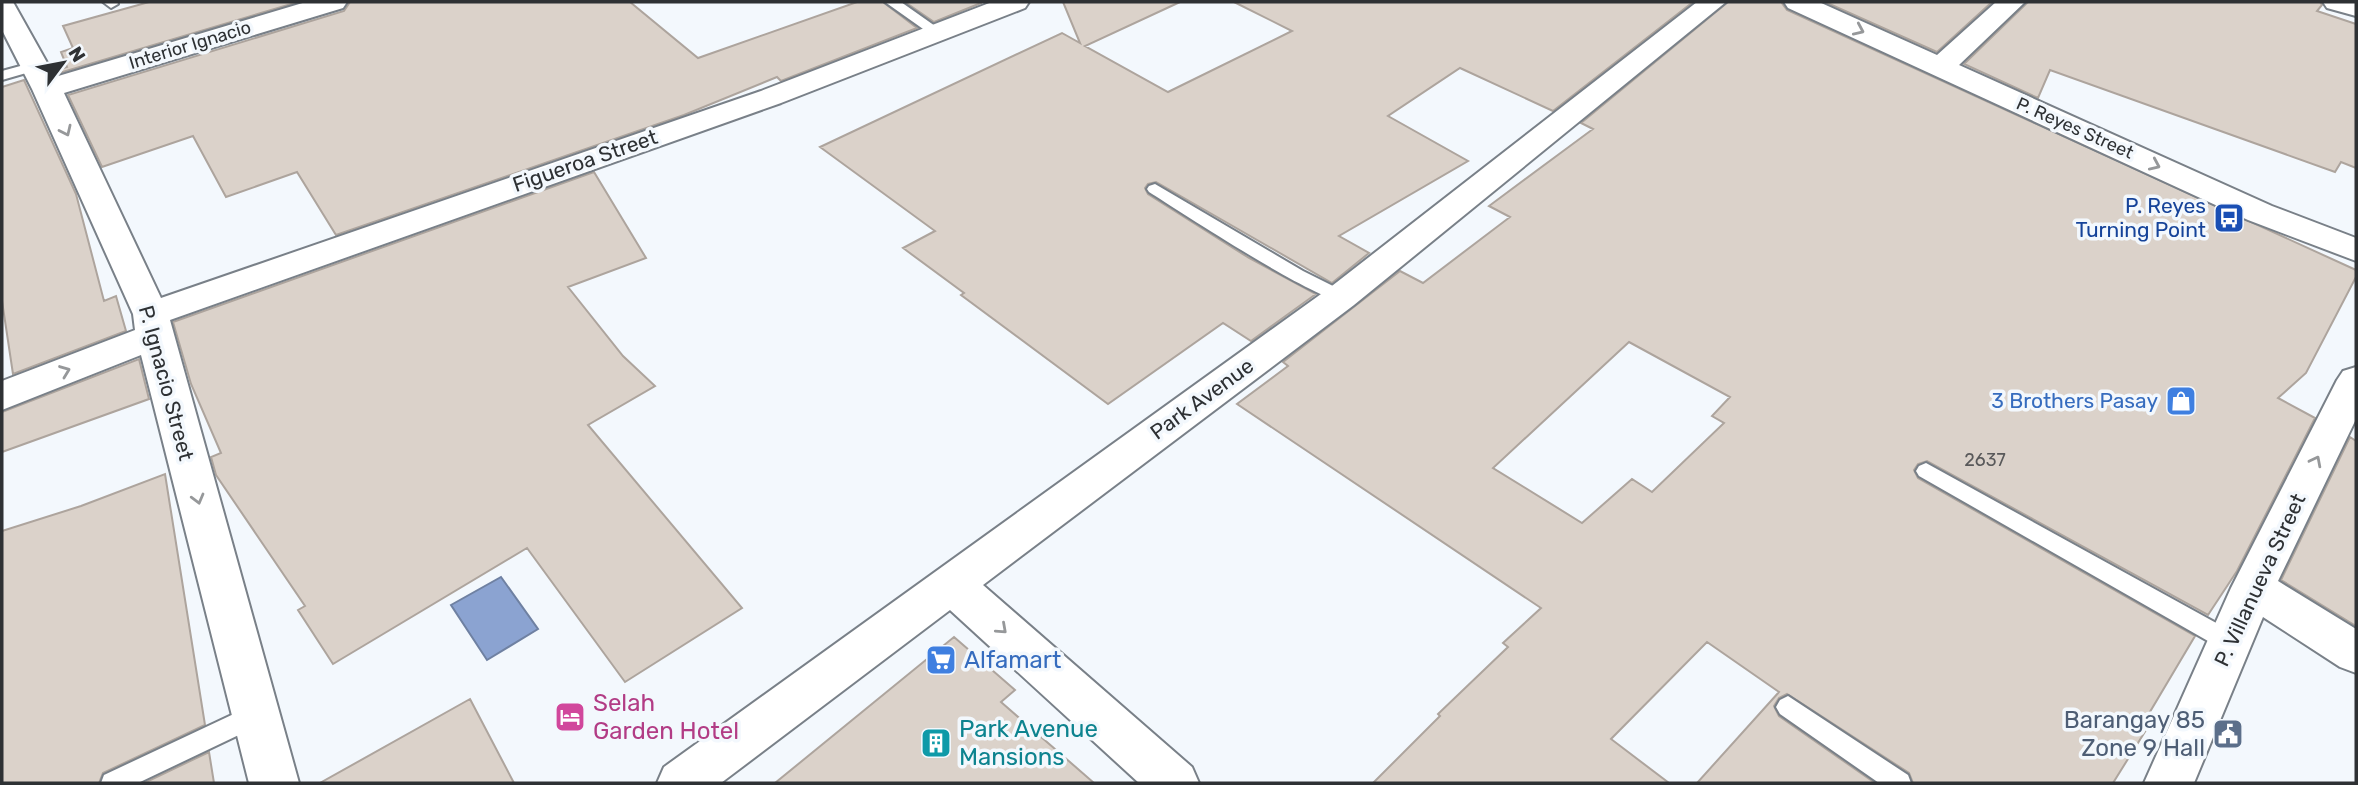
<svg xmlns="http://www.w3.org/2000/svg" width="2358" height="785" font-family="Rubik,sans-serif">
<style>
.water{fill:#8ba3d1;stroke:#6f81a2;stroke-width:2}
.building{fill:#dbd2ca;stroke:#ada49d;stroke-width:2;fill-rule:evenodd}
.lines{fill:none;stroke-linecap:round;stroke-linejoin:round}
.service-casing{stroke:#798088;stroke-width:4}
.minor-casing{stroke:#798088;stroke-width:4}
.service{fill:#fff;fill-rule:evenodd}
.minor{fill:#fff;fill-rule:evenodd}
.oneway{stroke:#96989a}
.labels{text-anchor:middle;stroke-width:7;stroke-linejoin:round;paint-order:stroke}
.far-street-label{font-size:18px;fill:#2e3134;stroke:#f3f8fd}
.number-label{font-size:18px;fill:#59595a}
.street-label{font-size:21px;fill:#2e3134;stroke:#f3f8fd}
.transit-label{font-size:21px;fill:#164399;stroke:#f3f8fd;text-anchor:end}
.shop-label{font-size:21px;fill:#366cbe;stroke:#f3f8fd;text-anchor:end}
.near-shop-label{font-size:24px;fill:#366cbe;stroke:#f3f8fd;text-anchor:start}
.near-hotel-label{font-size:24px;fill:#b23c85;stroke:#f3f8fd;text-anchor:start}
.near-service-label{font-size:24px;fill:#4e5e75;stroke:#f3f8fd;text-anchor:end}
.near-culture-label{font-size:24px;fill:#0d838f;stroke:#f3f8fd;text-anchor:start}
</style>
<rect width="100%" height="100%" fill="#f3f8fd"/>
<!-- water -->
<path class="water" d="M501,577L538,629L487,660L451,605Z"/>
<!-- building -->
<path class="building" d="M149,2H298L56,74L55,71L67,67L61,52L73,48L63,26Z
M350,2H630L698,58L857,2H883L917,28L781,81L777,77L684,115L336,235L297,172L226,197L193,136L102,167L68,95L344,11Z
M905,2H981V3L934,22Z
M1063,2H1180L1085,46L1168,92L1292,31L1234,2H1693L1553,111L1460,68L1388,116L1468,161L1339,236L1369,253L1332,283L1156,182L1148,184L1145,188L1148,194L1249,258L1316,294L1251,341L1223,323L1108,404L961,295L964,293L903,248L935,231L820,147L1062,33L1080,43Z
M1728,2H1781L1787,10L2356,270V277L2306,373L2278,398L2315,418L2237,571L2208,615L1927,461L1918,464L1914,470L1918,478L2195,636L2141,727L2146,730L2113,783H1913L1909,773L1787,694L1779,698L1774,706L1779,716L1875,783H1697L1779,692L1707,642L1611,739L1669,783H1373L1440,716L1438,714L1508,647L1503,643L1541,608L1237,404L1288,366L1283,362L1400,271L1423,283L1510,217L1489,206L1593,129L1581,123ZM1629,342L1730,397L1712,416L1724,423L1652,492L1632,479L1582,523L1493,468Z
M1825,2H1992L1937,52Z
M2028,2H2320L2322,5L2317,11L2356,24V168L2341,162L2335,172L2050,70L2038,98L1964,64Z
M24,80L76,194L104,301L116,296L126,331L13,374L2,301V87Z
M594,172L646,258L568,287L623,356L655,386L588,425L742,608L625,682L527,548L333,664L298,610L305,606L216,475L211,457L221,453L191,384L173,322Z
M139,359L149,399L2,452V412Z
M2350,437L2356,441V626L2281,580Z
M165,474L205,725L103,773L99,783H2V531L81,506Z
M954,637L1015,690L1001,702L1094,783H775Z
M470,699L514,783H320Z
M209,752L214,783H144Z"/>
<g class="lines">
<!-- service casing -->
<g class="service-casing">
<path id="service" d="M103,2H117L118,4L111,8Z
M885,2H901L945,33L938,37L933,36Z
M35,62L40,63L42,66L40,69L2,80V71Z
M1155,184L1303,271L1347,293L1350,297L1347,301C1324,307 1178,210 1149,192L1147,189L1149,186Z
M1926,463L2238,635L2241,642L2238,649L2230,652L2222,649L1919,476L1916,471L1919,466Z
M1788,696L1908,775L1911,783H1879L1780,714L1776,707L1780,700Z
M255,704L264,707L267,715L264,723L138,783H101L104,775Z"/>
</g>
<!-- minor casing -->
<g class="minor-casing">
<path id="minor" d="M2,2H13L55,77L306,2H347L343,8L64,93L161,298L761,91L992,2H1029L1025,8L781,103L170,320L299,783H249L141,355L2,410V381L135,330L133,314L32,89L2,30Z
M1697,2H1726L1354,305L983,585L1192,767L1199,783H1139L950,610L721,783H657L664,767L1328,289Z
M1784,2H1819L1937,55L1996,2H2025L1959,65L2272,206L2356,238V261L2248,220L1788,8Z
M2323,2H2356V16L2327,8Z
M2356,367V419L2278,581L2356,629V673L2340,667L2263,617L2194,783H2144L2231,588L2337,380L2343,371Z"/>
</g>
<!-- service -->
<use href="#service" class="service"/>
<!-- minor -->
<use href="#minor" class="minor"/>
</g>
<!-- one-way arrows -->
<defs><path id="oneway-chevron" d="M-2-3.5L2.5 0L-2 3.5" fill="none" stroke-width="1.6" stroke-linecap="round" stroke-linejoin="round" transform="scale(1.75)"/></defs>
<g class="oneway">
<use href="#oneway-chevron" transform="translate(1859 30) rotate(24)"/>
<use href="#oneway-chevron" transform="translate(66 131) rotate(65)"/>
<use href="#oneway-chevron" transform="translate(2155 165) rotate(24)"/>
<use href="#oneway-chevron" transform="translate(65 371) rotate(-21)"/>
<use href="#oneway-chevron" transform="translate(2316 461) rotate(-63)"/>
<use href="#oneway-chevron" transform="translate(198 499) rotate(75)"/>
<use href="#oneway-chevron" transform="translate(1002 629) rotate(42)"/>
</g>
<!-- icons -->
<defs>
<g id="bus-square" transform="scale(1.575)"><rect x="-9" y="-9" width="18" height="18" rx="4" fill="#1a4fb4" stroke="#f3f8fd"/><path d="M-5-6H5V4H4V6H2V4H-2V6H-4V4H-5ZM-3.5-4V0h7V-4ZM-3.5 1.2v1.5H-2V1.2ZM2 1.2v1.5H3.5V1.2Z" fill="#fff"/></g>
<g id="shop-square" transform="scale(1.575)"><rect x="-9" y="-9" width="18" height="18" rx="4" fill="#3f7fe0" stroke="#f3f8fd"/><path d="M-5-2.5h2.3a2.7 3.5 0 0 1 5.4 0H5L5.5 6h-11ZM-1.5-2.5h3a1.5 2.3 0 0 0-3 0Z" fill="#fff"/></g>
<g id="supermarket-square" transform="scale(1.575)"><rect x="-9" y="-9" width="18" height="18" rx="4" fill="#3f7fe0" stroke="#f3f8fd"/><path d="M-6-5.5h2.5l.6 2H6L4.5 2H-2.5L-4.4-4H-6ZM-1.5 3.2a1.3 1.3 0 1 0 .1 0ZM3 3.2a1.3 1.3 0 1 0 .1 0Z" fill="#fff"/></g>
<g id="hotel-square" transform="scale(1.575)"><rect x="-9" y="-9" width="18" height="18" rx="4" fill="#d1479c" stroke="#f3f8fd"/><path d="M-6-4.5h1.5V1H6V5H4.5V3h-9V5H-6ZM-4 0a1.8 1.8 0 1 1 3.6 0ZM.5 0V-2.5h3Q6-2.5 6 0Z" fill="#fff"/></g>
<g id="civic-square" transform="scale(1.575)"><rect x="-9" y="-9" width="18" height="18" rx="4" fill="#5c6f8a" stroke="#f3f8fd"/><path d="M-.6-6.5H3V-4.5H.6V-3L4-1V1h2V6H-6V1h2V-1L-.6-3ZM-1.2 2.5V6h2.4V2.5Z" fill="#fff"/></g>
<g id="building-square" transform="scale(1.575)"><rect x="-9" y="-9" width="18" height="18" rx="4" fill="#0f9aa8" stroke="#f3f8fd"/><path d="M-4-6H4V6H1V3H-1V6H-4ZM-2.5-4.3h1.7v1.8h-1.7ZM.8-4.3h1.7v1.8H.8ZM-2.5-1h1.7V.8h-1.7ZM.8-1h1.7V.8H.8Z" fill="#fff"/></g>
</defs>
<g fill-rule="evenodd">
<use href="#bus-square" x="2229" y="218"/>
<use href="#shop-square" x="2181" y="401"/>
<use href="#supermarket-square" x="941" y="660"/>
<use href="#hotel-square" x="570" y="717"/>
<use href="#civic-square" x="2228" y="734"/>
<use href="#building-square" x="936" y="743"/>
</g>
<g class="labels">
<!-- far-street labels -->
<g class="far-street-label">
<text transform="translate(190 45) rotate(-17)" y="6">Interior Ignacio</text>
<text transform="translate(2075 128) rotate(24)" y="6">P. Reyes Street</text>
</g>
<!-- number labels -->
<g class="number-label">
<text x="1985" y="466">2637</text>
</g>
<!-- street labels -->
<g class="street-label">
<text transform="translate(585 161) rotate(-19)" y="7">Figueroa Street</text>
<text transform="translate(166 383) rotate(75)" y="7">P. Ignacio Street</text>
<text transform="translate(1202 399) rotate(-36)" y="7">Park Avenue</text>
<text transform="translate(2260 580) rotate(-65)" y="7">P. Villanueva Street</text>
</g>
<!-- transit labels -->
<g class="transit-label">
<text x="2206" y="213">P. Reyes<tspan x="2206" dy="24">Turning Point</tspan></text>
</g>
<!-- shop labels -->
<g class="shop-label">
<text x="2158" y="408">3 Brothers Pasay</text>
</g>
<!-- near-shop labels -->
<g class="near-shop-label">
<text x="964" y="668">Alfamart</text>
</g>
<!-- near-hotel labels -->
<g class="near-hotel-label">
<text x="593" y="711">Selah<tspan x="593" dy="28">Garden Hotel</tspan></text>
</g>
<!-- near-service labels -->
<g class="near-service-label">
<text x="2205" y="728">Barangay 85<tspan x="2205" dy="28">Zone 9 Hall</tspan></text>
</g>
<!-- near-culture labels -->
<g class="near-culture-label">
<text x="959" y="737">Park Avenue<tspan x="959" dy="28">Mansions</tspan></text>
</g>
</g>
<!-- border -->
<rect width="2358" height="785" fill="none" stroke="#2e3134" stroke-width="7"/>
<!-- north arrow -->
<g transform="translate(63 63) rotate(58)" stroke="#f3f8fd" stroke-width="5" paint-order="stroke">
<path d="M0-5L12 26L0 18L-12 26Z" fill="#2e3134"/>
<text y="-10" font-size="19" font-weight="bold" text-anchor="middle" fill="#2e3134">N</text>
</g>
</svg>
